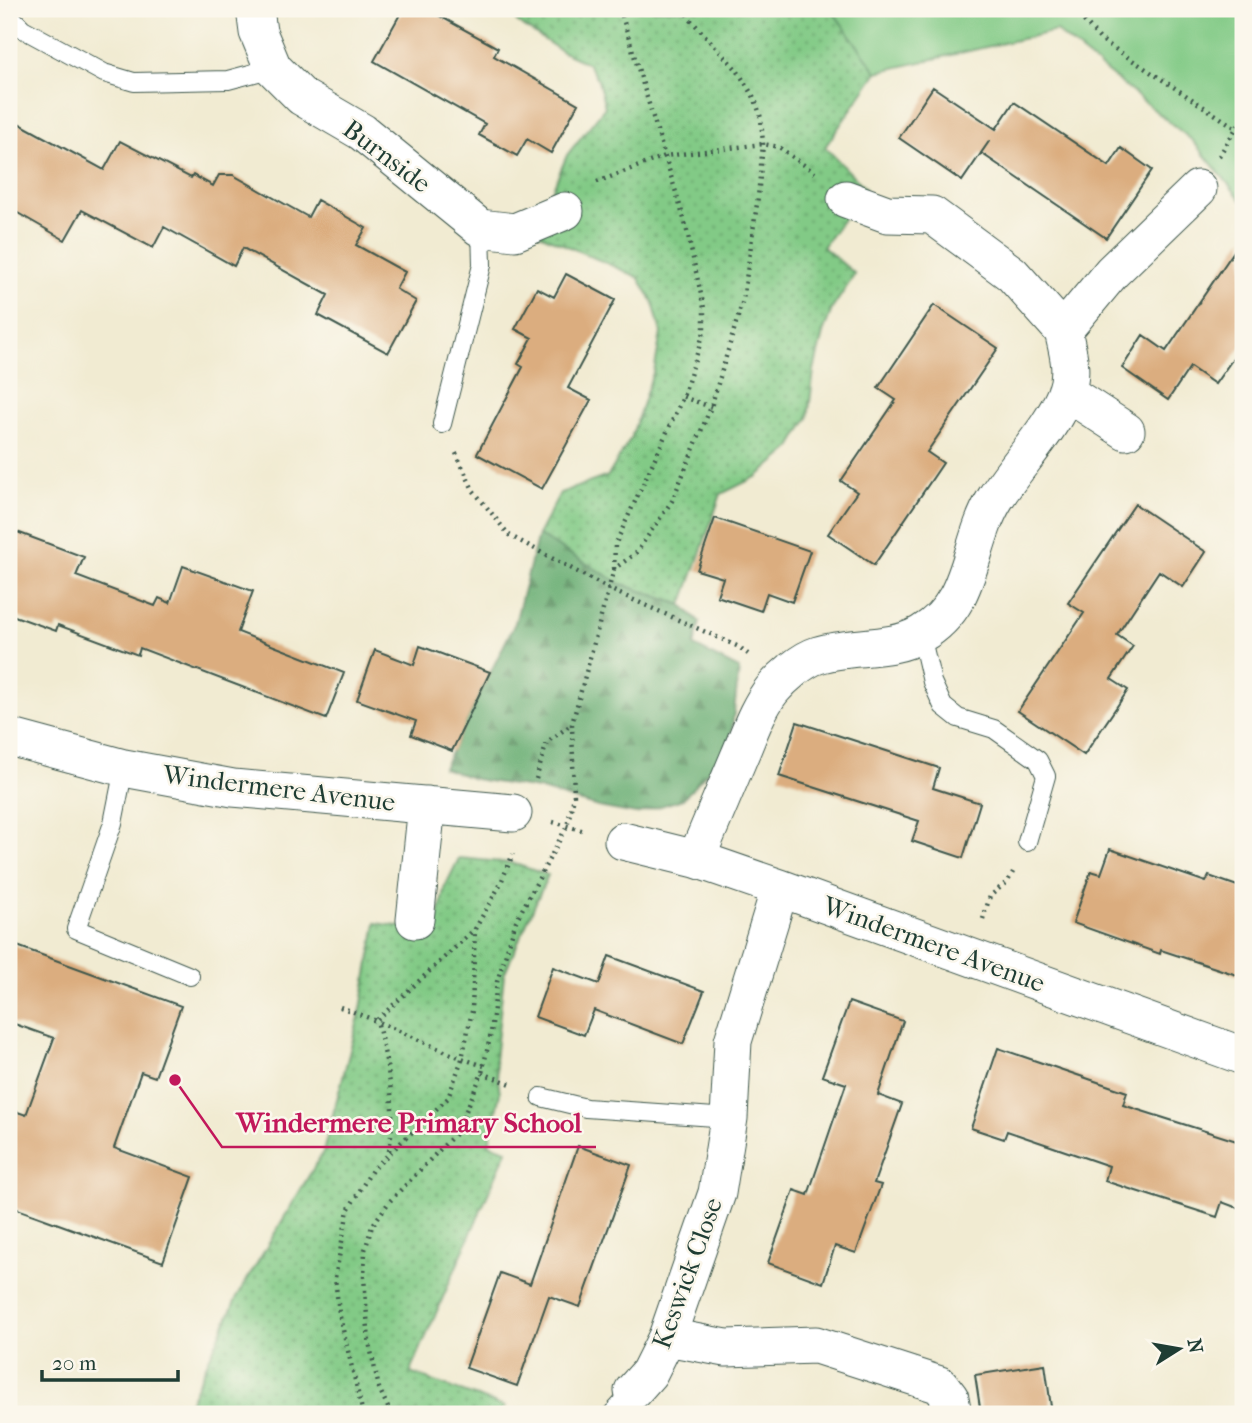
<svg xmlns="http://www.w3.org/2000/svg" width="1252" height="1423" font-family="'IM FELL French Canon',serif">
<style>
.grass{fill:url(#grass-dots);stroke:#50845d;stroke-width:2}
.forest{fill:url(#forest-firs);stroke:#447654;stroke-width:2}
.garden{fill:#82ca86;stroke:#50845d;stroke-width:2}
.building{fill:#dbad7f}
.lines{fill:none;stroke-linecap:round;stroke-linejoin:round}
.service-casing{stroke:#3e574c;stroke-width:20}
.minor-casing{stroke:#3e574c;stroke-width:39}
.path{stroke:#3e574c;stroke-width:4.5;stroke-dasharray:2 5;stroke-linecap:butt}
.service{stroke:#fff;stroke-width:18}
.minor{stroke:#fff;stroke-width:37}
.labels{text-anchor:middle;stroke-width:5;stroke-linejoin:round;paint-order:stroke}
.street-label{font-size:26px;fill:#1f3d34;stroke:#fbf7ec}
.leader{fill:none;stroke:#c2185b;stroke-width:2.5}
.callout-dot{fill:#c2185b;stroke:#fbf7ec;stroke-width:2.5}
.callout-label{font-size:28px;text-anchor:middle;font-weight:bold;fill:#c2185b;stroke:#fbf7ec;stroke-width:5;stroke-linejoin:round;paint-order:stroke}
</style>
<defs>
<pattern id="grass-dots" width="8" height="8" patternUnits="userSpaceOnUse" patternTransform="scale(1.75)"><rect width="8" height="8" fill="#82ca86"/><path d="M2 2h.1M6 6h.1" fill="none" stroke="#6aa56e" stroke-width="1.8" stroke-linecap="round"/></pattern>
<pattern id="forest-firs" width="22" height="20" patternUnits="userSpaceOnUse" patternTransform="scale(1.75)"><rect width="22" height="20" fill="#69ae73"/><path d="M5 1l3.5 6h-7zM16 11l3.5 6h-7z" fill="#568f5f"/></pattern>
</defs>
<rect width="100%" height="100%" fill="#fbf7ec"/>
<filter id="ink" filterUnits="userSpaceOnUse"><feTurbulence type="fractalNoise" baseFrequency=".0143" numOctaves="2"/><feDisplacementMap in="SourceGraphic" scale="14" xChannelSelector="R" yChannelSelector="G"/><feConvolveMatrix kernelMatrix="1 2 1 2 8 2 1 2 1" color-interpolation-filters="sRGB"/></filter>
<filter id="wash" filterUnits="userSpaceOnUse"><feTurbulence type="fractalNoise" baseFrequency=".00686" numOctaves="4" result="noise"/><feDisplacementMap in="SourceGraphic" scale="28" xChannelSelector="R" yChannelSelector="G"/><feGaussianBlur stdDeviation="1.57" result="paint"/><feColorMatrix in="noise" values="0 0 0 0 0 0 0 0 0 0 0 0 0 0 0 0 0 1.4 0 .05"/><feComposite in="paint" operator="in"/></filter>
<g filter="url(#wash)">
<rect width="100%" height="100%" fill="#f1ebd2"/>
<!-- grass -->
<path class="grass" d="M510,9H831L877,72L825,147L865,188L823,247L855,274L832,309L823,333L814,370L808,418L790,449L758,476L721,494L682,605L621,584L538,535L560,493L608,476L631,438L655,367L661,333L653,302L638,277L535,232L567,155L605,107L598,80L587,63L563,52L517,22Z
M459,858L512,863L548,875L504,974L495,1060L500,1093L489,1144L507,1150L410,1373L505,1407L503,1414H184L237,1297L323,1152L361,1009L376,923L436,932L444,889Z"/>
<!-- forest -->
<path class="forest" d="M538,535L621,584L682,605L700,622L694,646L739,669L730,746L683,799L636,814L598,807L538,789L475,779L443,768L515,623Z"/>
<!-- garden -->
<path class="garden" d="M831,9H1243V202L1193,141L1056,31L877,72Z"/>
<g id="blocks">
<!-- building -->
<path class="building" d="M403,9H427L498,48L494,56L578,104L551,153L527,139L517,156L479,135L485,124L374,61Z
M933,87L996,129L1014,102L1109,166L1121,148L1152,170L1106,238L981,153L990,140L962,181L899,138Z
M9,118L104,170L120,141L191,178L193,175L213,186L219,175H233L308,217L317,200L366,228L356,245L405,272L396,289L416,301L388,353L318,315L328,295L243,248L234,266L164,227L153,248L82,210L65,240L9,208Z
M1243,238V344L1215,384L1190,367L1168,400L1122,368L1143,335L1166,351Z
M566,274L615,300L568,388L591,400L542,489L477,454L523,367L518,364L532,338L515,329L537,288L554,297Z
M934,305L998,348L927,452L943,463L874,565L828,534L857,492L841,481L896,400L878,388Z
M1135,504L1206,552L1183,587L1159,571L1117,635L1133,646L1111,679L1128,690L1084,755L1018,711L1084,613L1068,603Z
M715,518L810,551L792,602L767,593L761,611L717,596L723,578L697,570Z
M9,529L84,557L76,576L155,606L159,598L170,603L183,566L253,591L238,632L344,673L326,719L140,648L138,655L58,625L56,631L9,614Z
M420,646L490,672L452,751L411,735L416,721L357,700L375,650L414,665Z
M797,722L939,768L933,788L980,803L963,858L912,841L919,821L779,776Z
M1110,849L1206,882L1209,876L1243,888V977L1161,950L1160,954L1073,923L1091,871L1101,874Z
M9,943L181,1006L155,1077L141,1072L114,1148L193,1177L163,1262L9,1206V1109L26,1115L54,1038L9,1022Z
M609,956L704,991L683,1044L594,1010L584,1035L535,1017L553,967L599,984Z
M849,1002L903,1021L878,1095L902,1104L874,1183L881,1185L856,1253L835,1246L823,1283L768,1263L794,1190L808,1195L846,1084L822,1076Z
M998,1048L1127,1092L1123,1105L1243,1143V1210L1222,1202L1217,1217L1105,1181L1109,1166L1007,1131L1004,1139L971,1128Z
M578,1146L631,1165L580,1307L549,1296L517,1386L466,1368L500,1273L530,1284Z
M1045,1364L1052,1414H981L975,1375Z"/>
</g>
</g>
<g filter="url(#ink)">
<use href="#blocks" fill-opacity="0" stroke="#3e574c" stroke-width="2"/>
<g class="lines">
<!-- service casing -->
<g class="service-casing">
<path id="service" d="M9,15L23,29L104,73L134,82L228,80L273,68
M442,424L482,265L481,228
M921,635L932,682L943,706L958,718L994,729L1038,760L1046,776L1027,842
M124,768L113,823L76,929L190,976
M541,1097L586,1108L729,1118
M612,1414L633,1391"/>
</g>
<!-- minor casing -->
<g class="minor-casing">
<path id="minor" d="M255,9L258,32L273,68L302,97L362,132L480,228L515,232L565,211
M846,199L887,214L932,215L1012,274L1063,331
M1066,392L1126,431
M9,737L124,768L233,788L513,813
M623,841L696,859L780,888L1243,1056
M696,859C710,825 725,791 739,757C749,734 757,709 772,690C783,677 802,660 818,655C852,644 889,652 921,634C974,604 967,545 995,499C1017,463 1050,432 1066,393C1074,372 1068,352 1063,331L1112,272L1198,189
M415,920L427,805
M667,1337L726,1348L816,1345L940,1385L950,1398L953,1414
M633,1391L649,1373L667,1337L717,1193L729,1118L733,1041L780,888"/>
</g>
<!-- path -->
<path class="path" d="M1077,9L1082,19L1100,39L1236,128
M1219,156L1243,117
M597,182L665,156L763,144L779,147L815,173
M683,397L711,407
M456,453L473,490L509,535L609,589L737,646L748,654
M614,569L615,545L683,397L704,332V308L685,222L620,9
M536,779L547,742L571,725
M553,822L585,831
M983,919L990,896L1008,881L1013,872
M340,1007C389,1024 435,1050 484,1066
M482,1073L511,1084
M389,1151C397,1102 388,1068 377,1020L475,929
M363,1414L339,1313L335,1278L348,1210L372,1170L448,1098L462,1059L472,1011L475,929L500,885L513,854
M391,1414L379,1388L369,1342L364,1277L365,1250L372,1226L389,1202L457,1132L482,1073L491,1033L497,982L516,921L567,826L574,797L572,724L614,569L636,553L672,501L711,407L743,300L758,197L763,144L761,118L755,99L737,70L689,18L684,9"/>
<!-- service -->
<use href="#service" class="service"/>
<!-- minor -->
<use href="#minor" class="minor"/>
</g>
</g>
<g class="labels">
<!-- street labels -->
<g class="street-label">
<text transform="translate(387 156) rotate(37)" y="9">Burnside</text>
<text transform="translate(279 788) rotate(7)" y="9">Windermere Avenue</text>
<text transform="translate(934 944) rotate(20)" y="9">Windermere Avenue</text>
<text transform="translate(687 1273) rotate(-70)" y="9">Keswick Close</text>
</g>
</g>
<!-- callouts -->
<path class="leader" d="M175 1080L222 1147H596"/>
<circle class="callout-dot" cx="175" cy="1080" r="7"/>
<g class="callout-label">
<text x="409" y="1132">Windermere Primary School</text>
</g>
<!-- margin -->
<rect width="1252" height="1423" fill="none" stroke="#fbf7ec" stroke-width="35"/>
<!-- north arrow -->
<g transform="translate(1179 1349) rotate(79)" stroke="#fbf7ec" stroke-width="5" paint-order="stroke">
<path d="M0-5L12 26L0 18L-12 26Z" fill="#1f3d34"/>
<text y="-10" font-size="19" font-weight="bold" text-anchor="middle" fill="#1f3d34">N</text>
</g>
<!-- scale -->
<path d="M42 1370v10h136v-10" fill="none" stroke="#1f3d34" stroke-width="3.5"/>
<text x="52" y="1370" font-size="21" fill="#1f3d34" stroke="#fbf7ec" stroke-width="5" paint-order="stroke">20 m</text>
</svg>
